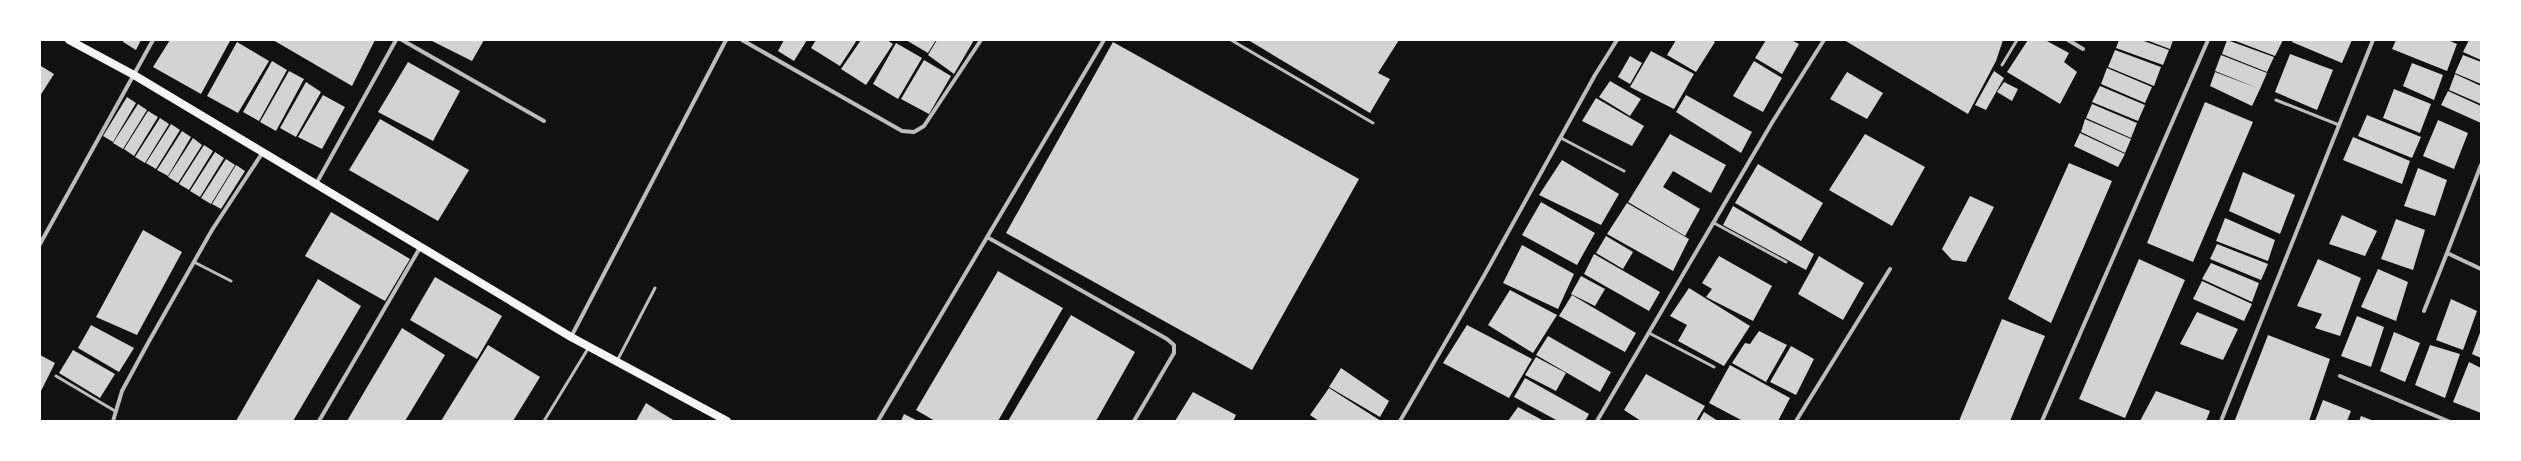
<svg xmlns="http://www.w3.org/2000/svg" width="2521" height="461" font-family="Merriweather,serif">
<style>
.building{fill:#d3d3d3}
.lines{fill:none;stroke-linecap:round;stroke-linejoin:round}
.service{stroke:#bcbcbc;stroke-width:3}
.minor{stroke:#bcbcbc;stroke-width:4}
.secondary{stroke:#f5f5f5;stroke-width:8}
</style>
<rect width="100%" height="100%" fill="#111"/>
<!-- building -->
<path class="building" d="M124,40H141L136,50L123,42Z
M170,40L230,41L201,94L153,67Z
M273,40H375L352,86Z
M430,40H484L472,61Z
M784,40H807L794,61L778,51Z
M816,40H857L840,66L811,48Z
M861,40H887L893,44L866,85L841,69Z
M906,40H936L928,53Z
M937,40H974L954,74L928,55Z
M1248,40H1399L1378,73L1390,79L1370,113Z
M1676,40H1712L1715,42L1696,72L1667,55Z
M1766,40H1791L1799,44L1782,74L1755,58Z
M1844,40H2003L1996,61L1968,114Z
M2028,40H2045L2069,53L2064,62L2077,72L2060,104L2007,72Z
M2119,40H2141L2169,50L2163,65L2116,48Z
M2146,40H2173L2170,49Z
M2227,40L2274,57L2267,72L2222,54Z
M2233,40H2283L2275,56Z
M2293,40H2352L2342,63L2292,42Z
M2396,40H2448L2457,44L2447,71L2392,49Z
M2469,40H2481V60L2463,52Z
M237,42L269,61L238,113L207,96Z
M1113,42L1359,179L1252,370L1006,233Z
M896,43L922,58L898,99L873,84Z
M2115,50L2161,67L2154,86L2108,67Z
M1651,51L1694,74L1674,109L1630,87Z
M2290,54L2333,70L2317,110L2275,92Z
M2221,55L2267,73L2260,89L2215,71Z
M2463,55L2481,62V84L2455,73Z
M1630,56L1642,63L1630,84L1618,77Z
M924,60L951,76L929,114L901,99Z
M272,61L287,70L259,121L243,112Z
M1754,61L1782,78L1763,112L1733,96Z
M408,62L460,91L433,141L378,112Z
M2412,63L2443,75L2434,100L2403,86Z
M41,66L54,74L40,96V69Z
M2107,68L2152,87L2145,103L2101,84Z
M289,71L304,79L276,131L260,122Z
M1994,71L2004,78L1986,110L1975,105Z
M1847,72L1883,93L1867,119L1830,99Z
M2215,72L2260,89L2252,106L2210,86Z
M2455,74L2481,86V104L2449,90Z
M1610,81L1641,99L1630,116L1599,97Z
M306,82L321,92L296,137L280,128Z
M2004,82L2018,89L2012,101L1997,92Z
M2100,86L2145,105L2138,121L2092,102Z
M2394,89L2431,104L2420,133L2383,118Z
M2448,91L2481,106V123L2441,105Z
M323,95L345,107L322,149L298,137Z
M1686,95L1752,132L1741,153L1676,112Z
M127,97L136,103L113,142L103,136Z
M1596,98L1644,126L1632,146L1582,121Z
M2205,102L2253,122L2193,262L2147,243Z
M138,104L147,110L123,149L113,143Z
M2092,104L2137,123L2131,138L2086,118Z
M148,111L158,117L134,156L124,149Z
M2367,115L2421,137L2412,158L2358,136Z
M160,118L169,124L145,163L135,157Z
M380,119L469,170L438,221L349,170Z
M2085,119L2131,139L2125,153L2081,132Z
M2438,120L2468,133L2454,169L2423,156Z
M171,124L180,130L156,169L146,163Z
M182,131L191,137L168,176L157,170Z
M2080,133L2125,154L2118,167L2074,146Z
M1670,134L1726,165L1711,193L1673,171L1663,187L1700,209L1685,236L1628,202Z
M1865,134L1925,167L1892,226L1829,190Z
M2353,137L2410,161L2402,184L2343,160Z
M193,138L202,145L178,183L168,177Z
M204,145L213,151L189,190L179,184Z
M215,152L224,158L200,197L190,191Z
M226,159L235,165L211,204L201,198Z
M1562,160L1619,194L1601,225L1539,195Z
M2069,163L2112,181L2051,323L2008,299Z
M1758,164L1823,203L1801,241L1735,203Z
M236,165L245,171L221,209L212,204Z
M2418,168L2447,180L2435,216L2404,206Z
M2243,172L2295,195L2280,234L2229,211Z
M1970,196L1994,207L1966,262L1952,260L1942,249Z
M1541,202L1595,233L1577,265L1522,235Z
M1627,203L1689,239L1673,271L1607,234Z
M1733,206L1814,254L1806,270L1723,225Z
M331,212L410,259L385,301L305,256Z
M2342,215L2377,231L2365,256L2329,244Z
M2225,218L2275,240L2268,261L2216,241Z
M2396,219L2425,230L2413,270L2381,259Z
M143,230L182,252L137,335L96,317Z
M1606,236L1633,252L1623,269L1596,253Z
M2217,244L2268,264L2261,280L2210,259Z
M1522,245L1574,274L1558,309L1503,283Z
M1594,254L1660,292L1649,311L1584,274Z
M1719,256L1772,286L1753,321L1706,297L1712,289L1702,283Z
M1819,256L1864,283L1843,320L1798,294Z
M2139,259L2185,280L2125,418L2079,399Z
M2318,259L2361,278L2340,336L2315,328L2322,314L2297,306Z
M2211,263L2259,283L2252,302L2202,279Z
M2378,269L2408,282L2396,321L2361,307Z
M998,271L1063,308L998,421H935L916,410Z
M1581,276L1605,289L1595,306L1571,294Z
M435,277L502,316L477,359L410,320Z
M318,279L361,306L293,421H236Z
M2202,281L2252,304L2244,321L2193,299Z
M1689,288L1750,326L1724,366L1678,341L1687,325L1670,316Z
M1510,290L1557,315L1533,353L1488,325Z
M1572,295L1636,333L1625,352L1559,316Z
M2451,299L2477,311L2463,350L2436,340Z
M2197,312L2238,329L2223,360L2180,344Z
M1071,315L1135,352L1096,421H1008Z
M2357,316L2384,327L2371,367L2341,356Z
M2002,319L2045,336L2010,421H1959Z
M91,325L134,348L119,372L78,348Z
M1467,325L1532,359L1509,398L1443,363Z
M402,328L445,355L405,421H347Z
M2481,330V358L2472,354Z
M1759,331L1787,345L1766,382L1732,363L1745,343L1750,344Z
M2394,332L2420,343L2405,382L2380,371Z
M2268,335L2330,359L2309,421L2235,420Z
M1548,336L1611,372L1600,392L1536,355Z
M488,345L540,377L513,421H441Z
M2430,345L2460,354L2445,398L2415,385Z
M1791,346L1814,359L1796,395L1770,382Z
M73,350L115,374L100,398L59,373Z
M40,355L55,363L40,393Z
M1536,357L1566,373L1556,391L1525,375Z
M2469,362L2481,368V413L2453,402Z
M1730,365L1790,398L1778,421H1743L1709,403Z
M1341,368L1389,401L1380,417L1329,387Z
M1646,374L1705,406L1696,421H1641L1624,410Z
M1525,378L1589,414L1585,421H1558L1514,397Z
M1329,388L1381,421H1319L1310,415Z
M2156,391L2210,411L2206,421H2140Z
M1193,392L1236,415L1233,421H1175Z
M2323,400L2351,411L2347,421H2315Z
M646,403L660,412L675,421H636Z
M1518,407L1544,421H1508Z
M1704,412L1718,421H1699Z
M904,414L918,421H901Z
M2361,416L2374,421H2359Z"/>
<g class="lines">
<!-- service -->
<path class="service" d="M1231,40L1373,123
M2002,65L2017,40
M2276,100L2339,125
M1561,138L1624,171
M1714,223L1786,262
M194,262L231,281
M1649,333L1714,367
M617,361L655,288
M56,376L115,411
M544,421L589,347"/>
<!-- minor -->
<path class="minor" d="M402,40L544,121
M742,40L902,131L914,132L924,126L981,40
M2068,40L2083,49
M316,184L396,40
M987,237L1167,339L1174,345V353L1134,421
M40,244L153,40
M2447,253L2481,165
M2424,311L2447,253L2481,269
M571,337L726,40
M2340,376L2448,421
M113,421L122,391L148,343L212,230L263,152
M319,421L421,246
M878,421L1104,40
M1400,421L1485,274L1595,75L1617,40
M1597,421L1773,121L1824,40
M1796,421L1890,269
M2042,421L2208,40
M2221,421L2373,40"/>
<!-- secondary -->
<path class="secondary" d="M69,40L134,75L571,337L727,421"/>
</g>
<!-- border -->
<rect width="2521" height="461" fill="none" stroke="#ffffff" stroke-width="82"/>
</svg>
